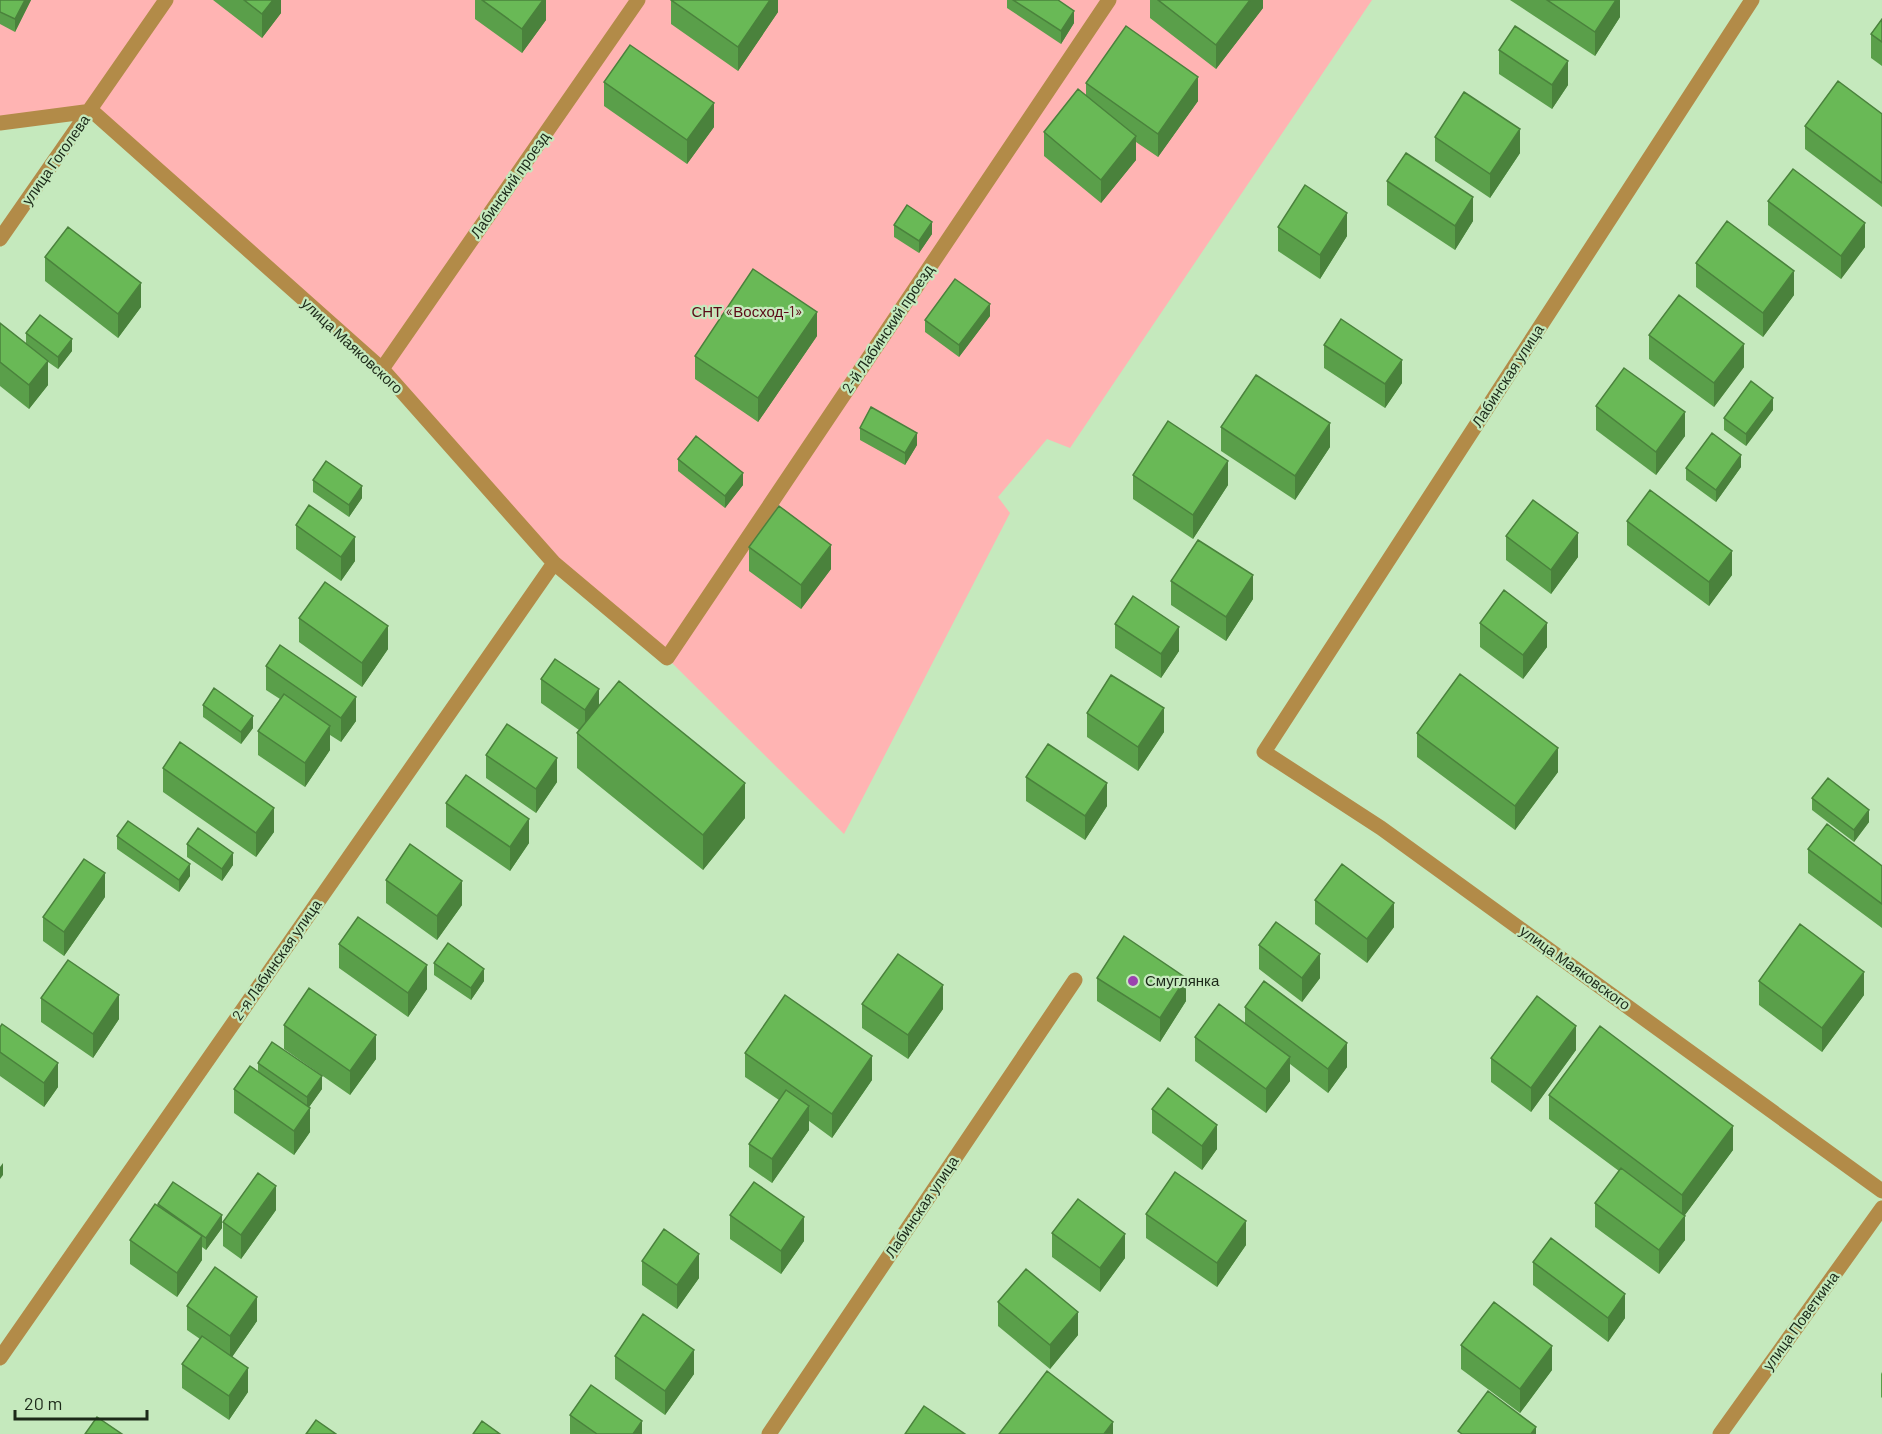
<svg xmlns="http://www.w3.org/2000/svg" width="1882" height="1434" font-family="Barlow,sans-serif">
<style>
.green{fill:#ffb4b3}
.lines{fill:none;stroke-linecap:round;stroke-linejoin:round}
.street{stroke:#b28b48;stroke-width:15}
.wall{fill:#5a9f4a}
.shaded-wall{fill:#4a823c}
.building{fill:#69b956;stroke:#4a823c;stroke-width:1.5}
.poi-dot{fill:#9b42af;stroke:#c5e9bd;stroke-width:2}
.labels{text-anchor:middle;stroke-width:4.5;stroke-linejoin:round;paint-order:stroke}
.street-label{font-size:15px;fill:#1c2919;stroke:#c5e9bd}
.park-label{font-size:15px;fill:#5b0916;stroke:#c5e9bd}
.poi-label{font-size:15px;fill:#1c2919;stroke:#c5e9bd;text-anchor:start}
</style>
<rect width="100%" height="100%" fill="#c5e9bd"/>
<!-- green -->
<path class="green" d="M0,0H1372L1070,448L1047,439L998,497L1010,513L844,834L667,658L554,563L382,369L92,111L0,123Z"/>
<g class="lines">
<!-- street -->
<path class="street" d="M1752,0L1264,752L1381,828L1882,1191
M0,123L92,111L382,369L554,563L667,658L1109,0
M0,239L166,0
M382,369L638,0
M0,1358L554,563
M769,1434L1075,980
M1720,1434L1882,1208"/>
</g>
<!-- wall -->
<path class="wall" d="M0,0H31L15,32L0,24Z
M213,0H281V13L262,38Z
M475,0H546V20L522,53L475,19Z
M671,0H778V12L738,71L671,24Z
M1007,0H1058L1074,23L1061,44L1007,8Z
M1150,0H1263V8L1216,69L1150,18Z
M1510,0H1620V17L1595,56Z
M1882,19V66L1871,58V34Z
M1499,50L1568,85L1552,109L1499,74Z
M604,82L714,127L687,164L604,106Z
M1086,83L1198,101L1158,157L1136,142V160L1101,203L1044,156V132L1086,96Z
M1882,114V207L1805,149V126Z
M1435,137L1520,153L1490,198L1435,161Z
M1387,181L1473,221L1455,250L1387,205Z
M1768,201L1865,247L1841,279L1768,225Z
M894,225L932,234L919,253L894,237Z
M1278,227L1347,236L1320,279L1278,251Z
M45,257L141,307L118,338L45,281Z
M1696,263L1794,295L1763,337L1696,287Z
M990,316L959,357L925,332V320Z
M0,323L26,344V333L72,351L58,369L48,362V385L29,409L0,386Z
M1649,335L1744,367L1714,407L1649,359Z
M817,336L758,422L695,379V356Z
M1324,345L1402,383L1385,408L1324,368Z
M1596,406L1685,436L1656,475L1596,430Z
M1773,410L1746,446L1724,430V418Z
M1221,427L1330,447L1295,500L1221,451Z
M860,428L917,445L905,465L860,440Z
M678,459L743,485L725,508L678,471Z
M1741,467L1716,502L1686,480V468Z
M1133,475L1228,485L1193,539L1133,499Z
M313,480L362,498L349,517L313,492Z
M1627,521L1732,575L1709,606L1627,545Z
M296,525L355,561L341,581L296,549Z
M1506,536L1578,557L1551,594L1506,560Z
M749,547L831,569L801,609L749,571Z
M1171,581L1253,599L1226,641L1171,605Z
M299,618L388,649L362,687L299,642Z
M1480,623L1547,647L1523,679L1480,647Z
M1115,624L1179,651L1161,678L1115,648Z
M266,666L356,721L341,742L330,735V750L305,787L258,755V731L280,699L266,690Z
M541,679L599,706L745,818L703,870L577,768V733L579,730L541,703Z
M203,705L253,728L241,744L203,717Z
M1087,713L1164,732L1138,771L1087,737Z
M1417,733L1558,772L1515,830L1417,757Z
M486,755L557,782L536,813L486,778Z
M163,768L274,832L256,857L163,792Z
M1026,777L1107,806L1085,840L1026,801Z
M1812,798L1869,822L1854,842L1812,810Z
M446,803L529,843L510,871L446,827Z
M117,836L190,876L179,892L117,849Z
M187,844L233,865L222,881L187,857Z
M1808,849L1882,866V928L1808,873Z
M386,880L462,905L437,940L386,903Z
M105,897L64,956L43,941V917Z
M1315,900L1394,927L1367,963L1315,924Z
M339,944L427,989L408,1017L339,968Z
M1259,945L1320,978L1302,1002L1259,969Z
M434,963L484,981L471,1000L434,975Z
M1097,978L1186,1001L1160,1042L1097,1001Z
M1759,981L1864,995L1822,1052L1759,1005Z
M41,998L119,1019L93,1058L41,1022Z
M862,1004L943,1009L908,1059L862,1028Z
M1245,1007L1347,1067L1328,1093L1290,1064V1081L1266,1113L1195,1061V1037L1245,1024Z
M284,1025L376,1059L350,1095L284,1049Z
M0,1027L58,1087L44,1107L0,1076Z
M1576,1050L1531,1112L1491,1082V1058Z
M745,1053L872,1080L832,1138L809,1121V1130L772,1183L749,1167V1144L779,1100L745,1077Z
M258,1063L322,1089L309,1107L310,1132L294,1155L234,1113V1089L258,1071Z
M1549,1095L1733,1150L1684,1216L1685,1240L1659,1274L1595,1227V1203L1619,1171L1549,1119Z
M1152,1109L1217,1149L1202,1170L1152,1133Z
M158,1205L222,1228L206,1250L202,1247V1260L177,1297L130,1264V1240Z
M276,1210L241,1259L223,1246V1222Z
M1146,1214L1246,1245L1217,1287L1146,1238Z
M730,1215L804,1241L781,1274L730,1239Z
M1052,1233L1125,1258L1100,1292L1052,1257Z
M642,1261L699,1278L677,1309L642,1285Z
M1533,1262L1625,1318L1608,1342L1533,1285Z
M998,1302L1078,1335L1050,1369L998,1326Z
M187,1306L257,1321L232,1357L248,1392L229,1420L182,1388V1364L200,1339L187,1330Z
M1461,1345L1552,1370L1520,1413L1461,1369Z
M615,1356L694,1374L665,1415L615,1379Z
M1882,1372V1398L1881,1397V1374Z
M570,1415L642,1434H570Z"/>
<!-- shaded-wall -->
<path class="shaded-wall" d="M25,0H31L15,32V19Z
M273,0H281V13L262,38V14Z
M543,0H546V20L522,53V29Z
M770,0H778V12L738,71V47Z
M1250,0H1263V8L1216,69V45Z
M1616,0H1620V17L1595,56V32Z
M1074,11V23L1061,44V31Z
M1568,61V85L1552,109V85Z
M1198,77V101L1158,157V134Z
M714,103V127L687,164V140Z
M1520,129V153L1490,198V174Z
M1136,136V160L1101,203V180Z
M1473,197V221L1455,250V226Z
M1347,213V236L1320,279V255Z
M932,222V234L919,253V241Z
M1865,223V247L1841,279V256Z
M1794,271V295L1763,337V313Z
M141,283V307L118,338V314Z
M990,304V316L959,357V345Z
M817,312V336L758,422V398Z
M72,339V351L58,369V357Z
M1744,344V367L1714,407V383Z
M1402,360V383L1385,408V384Z
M48,361V385L29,409V385Z
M1773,398V410L1746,446V434Z
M1685,412V436L1656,475V452Z
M1330,423V447L1295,500V476Z
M917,433V445L905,465V453Z
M1741,455V467L1716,502V490Z
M1228,461V485L1193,539V515Z
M743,473V485L725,508V496Z
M362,486V498L349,517V505Z
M1578,533V557L1551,594V570Z
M355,537V561L341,581V557Z
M831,545V569L801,609V585Z
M1732,551V575L1709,606V582Z
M1253,575V599L1226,641V617Z
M1547,623V647L1523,679V655Z
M388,626V649L362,687V663Z
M1179,627V651L1161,678V654Z
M599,689V713L585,734V710Z
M356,697V721L341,742V718Z
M1164,708V732L1138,771V747Z
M253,716V728L241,744V732Z
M330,726V750L305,787V763Z
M1558,748V772L1515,830V806Z
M557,758V782L536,813V789Z
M745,783V818L703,870V835Z
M1107,783V806L1085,840V816Z
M274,808V832L256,857V833Z
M1869,810V822L1854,842V830Z
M529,819V843L510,871V847Z
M233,853V865L222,881V869Z
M190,864V876L179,892V880Z
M105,873V897L64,956V932Z
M462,881V905L437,940V916Z
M1394,903V927L1367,963V939Z
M1320,954V978L1302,1002V978Z
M427,965V989L408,1017V993Z
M484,969V981L471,1000V988Z
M1864,972V995L1822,1052V1028Z
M1186,978V1001L1160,1042V1018Z
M943,985V1009L908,1059V1035Z
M119,995V1019L93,1058V1034Z
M1576,1026V1050L1531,1112V1088Z
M376,1035V1059L350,1095V1071Z
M1347,1043V1067L1328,1093V1069Z
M872,1056V1080L832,1138V1114Z
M1290,1057V1081L1266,1113V1089Z
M58,1063V1087L44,1107V1083Z
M322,1076V1089L307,1110V1097Z
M809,1106V1130L772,1183V1159Z
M310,1108V1132L294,1155V1131Z
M1217,1125V1149L1202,1170V1146Z
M1733,1126V1150L1682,1219V1195Z
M3,1163V1175L0,1179V1167Z
M276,1186V1210L241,1259V1235Z
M222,1215V1228L206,1250V1238Z
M1685,1216V1240L1659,1274V1250Z
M804,1217V1241L781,1274V1251Z
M1246,1221V1245L1217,1287V1263Z
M1125,1234V1258L1100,1292V1268Z
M202,1236V1260L177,1297V1273Z
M699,1254V1278L677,1309V1285Z
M1625,1294V1318L1608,1342V1318Z
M257,1297V1321L230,1360V1336Z
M1078,1312V1335L1050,1369V1345Z
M1552,1346V1370L1520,1413V1389Z
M694,1350V1374L665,1415V1391Z
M248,1368V1392L229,1420V1396Z
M642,1421V1434H633Z
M1113,1422V1434H1104Z
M1536,1427V1434H1531Z"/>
<!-- building -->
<path class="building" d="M0,0H25L15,19L0,12Z
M244,0H273L262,14Z
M482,0H543L522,29Z
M671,0H770L738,47Z
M1013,0H1058L1074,11L1061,31Z
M1158,0H1250L1216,45Z
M1547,0H1616L1595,32Z
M1882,19V42L1871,34Z
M1126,26L1198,77L1158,134L1086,83Z
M1515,26L1568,61L1552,85L1499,50Z
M630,45L714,103L687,140L604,82Z
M1838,81L1882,114V183L1805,126Z
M1078,89L1136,136L1101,180L1044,132Z
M1464,92L1520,129L1490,174L1435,137Z
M1406,153L1473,197L1455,226L1387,181Z
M1793,169L1865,223L1841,256L1768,201Z
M1305,185L1347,213L1320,255L1278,227Z
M907,205L932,222L919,241L894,225Z
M1727,221L1794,271L1763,313L1696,263Z
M68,227L141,283L118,314L45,257Z
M753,269L817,312L758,398L695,356Z
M955,279L990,304L959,345L925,320Z
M1679,295L1744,344L1714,383L1649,335Z
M40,315L72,339L58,357L26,333Z
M1341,319L1402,360L1385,384L1324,345Z
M0,323L48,361L29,385L0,362Z
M1624,368L1685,412L1656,452L1596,406Z
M1256,375L1330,423L1295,476L1221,427Z
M1751,381L1773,398L1746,434L1724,418Z
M871,407L917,433L905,453L860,428Z
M1168,421L1228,461L1193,515L1133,475Z
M1712,433L1741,455L1716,490L1686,468Z
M696,436L743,473L725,496L678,459Z
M326,461L362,486L349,505L313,480Z
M1650,490L1732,551L1709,582L1627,521Z
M1533,500L1578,533L1551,570L1506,536Z
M309,505L355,537L341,557L296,525Z
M779,506L831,545L801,585L749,547Z
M1198,540L1253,575L1226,617L1171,581Z
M325,582L388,626L362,663L299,618Z
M1504,590L1547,623L1523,655L1480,623Z
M1133,596L1179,627L1161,654L1115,624Z
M280,645L356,697L341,718L266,666Z
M555,659L599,689L585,710L541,679Z
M1460,674L1558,748L1515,806L1417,733Z
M1111,675L1164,708L1138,747L1087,713Z
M619,681L745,783L703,835L577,733Z
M214,688L253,716L241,732L203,705Z
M284,694L330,726L305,763L258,731Z
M507,724L557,758L536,789L486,755Z
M180,742L274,808L256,833L163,768Z
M1048,744L1107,783L1085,816L1026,777Z
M466,775L529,819L510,847L446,803Z
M1828,778L1869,810L1854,830L1812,798Z
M128,821L190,864L179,880L117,836Z
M1827,824L1882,866V904L1808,849Z
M198,828L233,853L222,869L187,844Z
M410,844L462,881L437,916L386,880Z
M84,859L105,873L64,932L43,917Z
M1342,864L1394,903L1367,939L1315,900Z
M358,917L427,965L408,993L339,944Z
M1276,922L1320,954L1302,978L1259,945Z
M1800,924L1864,972L1822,1028L1759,981Z
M1124,936L1186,978L1160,1018L1097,978Z
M448,943L484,969L471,988L434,963Z
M898,954L943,985L908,1035L862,1004Z
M68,960L119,995L93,1034L41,998Z
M1264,981L1347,1043L1328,1069L1245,1007Z
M309,988L376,1035L350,1071L284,1025Z
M785,995L872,1056L832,1114L745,1053Z
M1537,996L1576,1026L1531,1088L1491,1058Z
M1219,1004L1290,1057L1266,1089L1195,1037Z
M2,1024L58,1063L44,1083L0,1052V1027Z
M1600,1026L1733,1126L1682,1195L1549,1095Z
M272,1042L322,1076L307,1097L258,1063Z
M250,1066L310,1108L294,1131L234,1089Z
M1168,1088L1217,1125L1202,1146L1152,1109Z
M786,1090L809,1106L772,1159L749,1144Z
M1621,1168L1685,1216L1659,1250L1595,1203Z
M1175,1172L1246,1221L1217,1263L1146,1214Z
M258,1173L276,1186L241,1235L223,1222Z
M173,1182L222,1215L206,1238L158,1204Z
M754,1182L804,1217L781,1251L730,1215Z
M1078,1199L1125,1234L1100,1268L1052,1233Z
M155,1204L202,1236L177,1273L130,1240Z
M664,1229L699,1254L677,1285L642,1261Z
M1551,1238L1625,1294L1608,1318L1533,1262Z
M215,1267L257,1297L230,1336L187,1306Z
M1026,1269L1078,1312L1050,1345L998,1302Z
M1494,1302L1552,1346L1520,1389L1461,1345Z
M643,1314L694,1350L665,1391L615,1356Z
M202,1336L248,1368L229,1396L182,1364Z
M1047,1371L1113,1422L1104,1434H999Z
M591,1385L642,1421L633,1434H597L570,1415Z
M1488,1391L1536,1427L1531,1434H1462L1458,1431Z
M924,1406L965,1434H905Z
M97,1417L122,1434H85Z
M316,1420L336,1434H306Z
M482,1421L500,1434H473Z"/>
<!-- markers -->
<circle class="poi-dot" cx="1133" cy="981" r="6"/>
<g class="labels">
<!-- street labels -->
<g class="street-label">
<text transform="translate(56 160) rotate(-55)" y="5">улица Гоголева</text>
<text transform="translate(510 185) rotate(-55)" y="5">Лабинский проезд</text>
<text transform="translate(888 329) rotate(-56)" y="5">2-й Лабинский проезд</text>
<text transform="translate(352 346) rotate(43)" y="5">улица Маяковского</text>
<text transform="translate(1508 376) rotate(-57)" y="5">Лабинская улица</text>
<text transform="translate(277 960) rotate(-55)" y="5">2-я Лабинская улица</text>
<text transform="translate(1575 968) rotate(36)" y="5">улица Маяковского</text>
<text transform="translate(922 1207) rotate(-56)" y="5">Лабинская улица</text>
<text transform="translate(1801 1321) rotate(-54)" y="5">улица Поветкина</text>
</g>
<!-- park labels -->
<g class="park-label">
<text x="747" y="317">СНТ «Восход-1»</text>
</g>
<!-- poi labels -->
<g class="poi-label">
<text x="1145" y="986">Смуглянка</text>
</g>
</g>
<!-- scale -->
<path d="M15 1410v9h132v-9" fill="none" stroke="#1c2919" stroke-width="3"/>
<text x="24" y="1410" font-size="18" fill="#1c2919" stroke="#c5e9bd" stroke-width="4.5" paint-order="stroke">20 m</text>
</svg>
